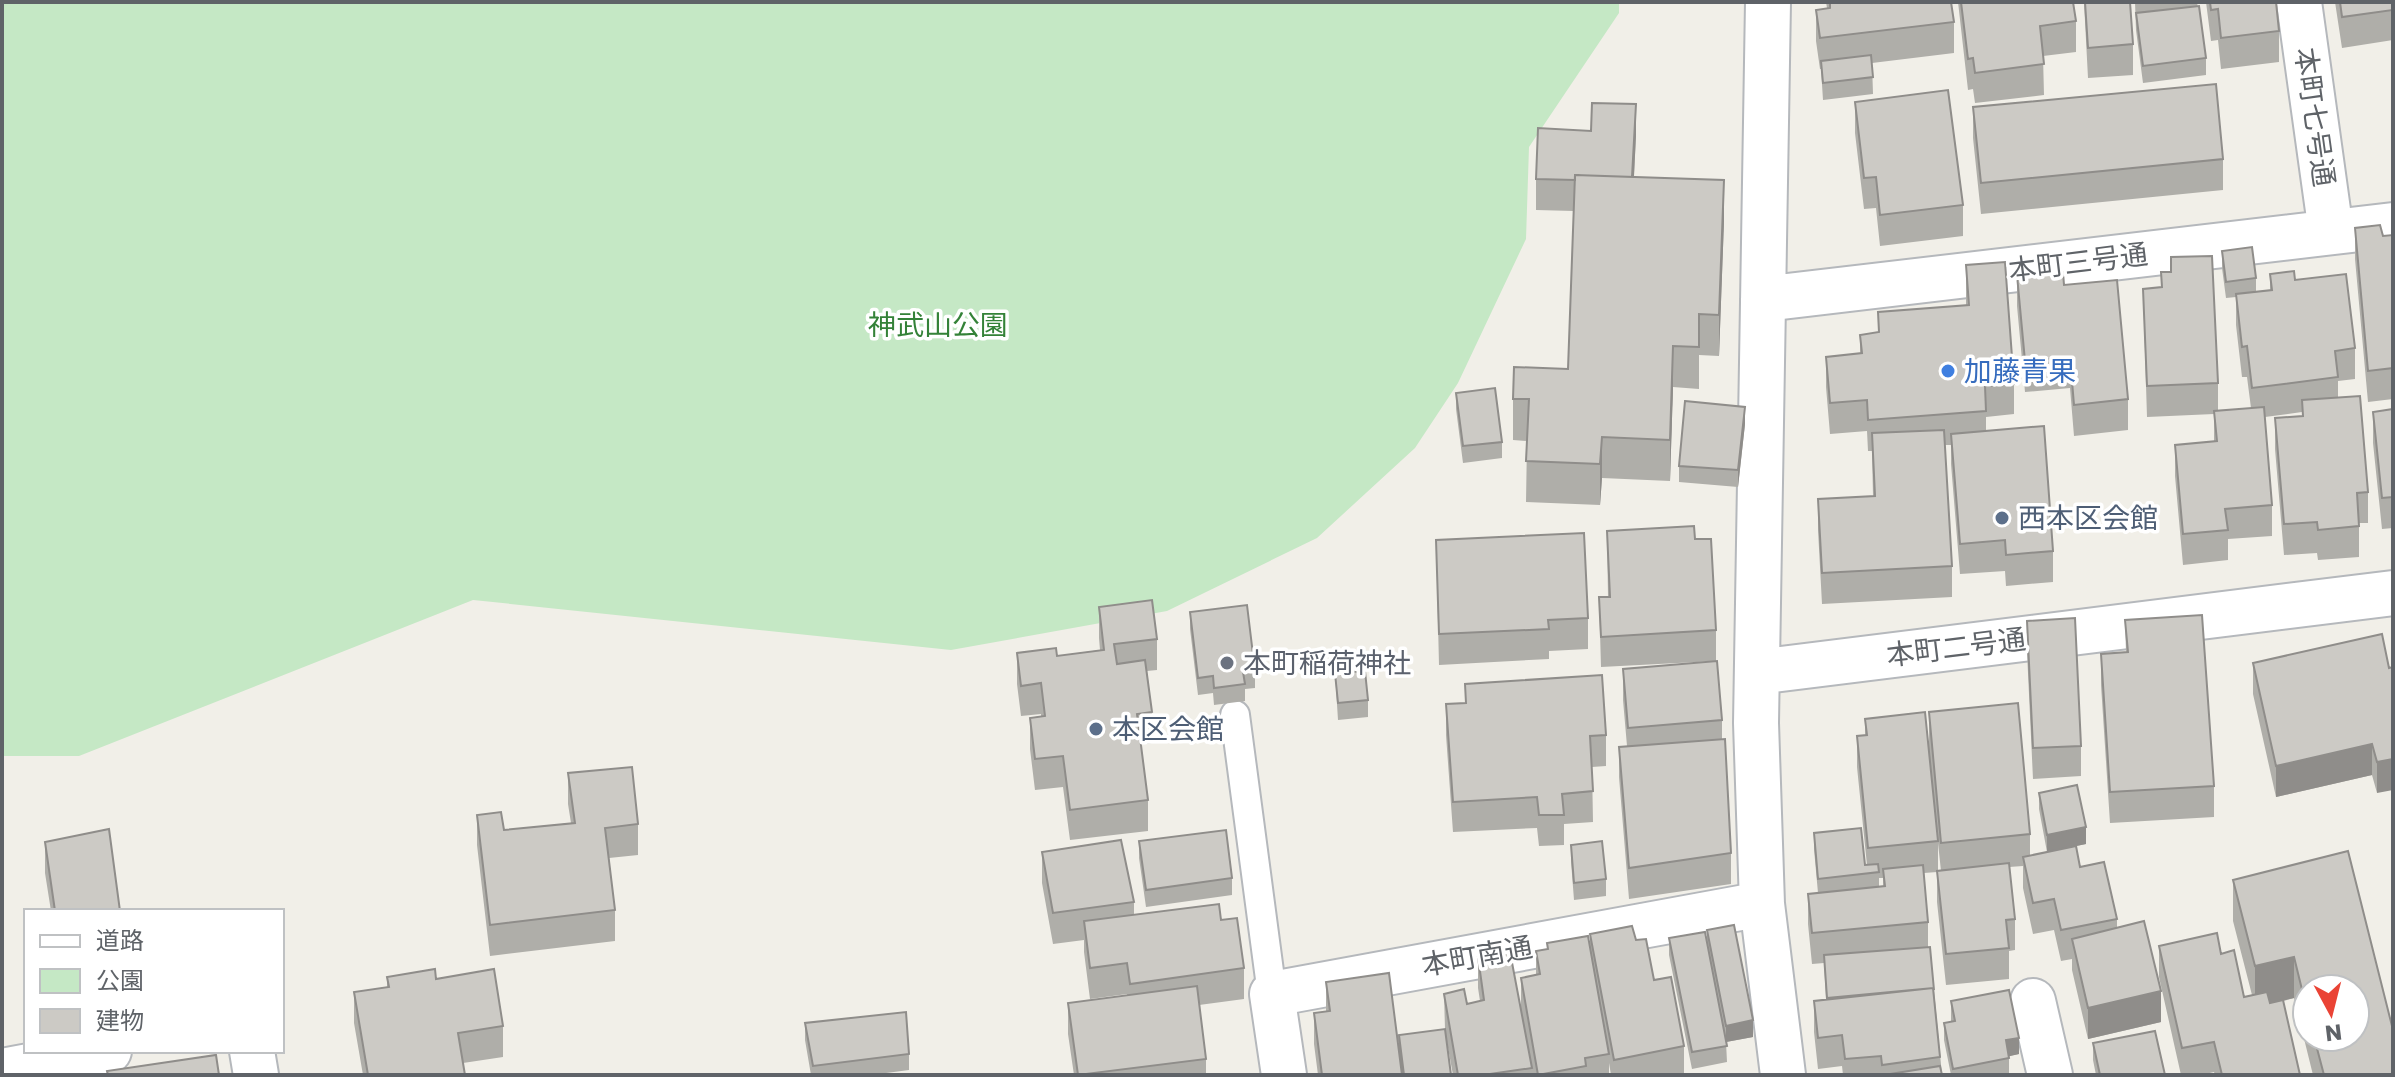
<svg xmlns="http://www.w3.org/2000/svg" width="2395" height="1077" font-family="Poppins,'Noto Sans JP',sans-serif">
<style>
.green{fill:#c5e8c5}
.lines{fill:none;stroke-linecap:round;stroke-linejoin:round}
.service-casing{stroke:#b5b8bc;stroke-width:32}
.minor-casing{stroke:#b5b8bc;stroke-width:48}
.service{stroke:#fff;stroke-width:28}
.minor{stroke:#fff;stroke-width:44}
.wall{fill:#afaea9;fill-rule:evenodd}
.shaded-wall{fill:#8f8d8a}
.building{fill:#cccac5;stroke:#8f8d8a;stroke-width:2}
.shop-dot{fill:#3f7fe0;stroke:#fff;stroke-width:3}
.service-dot{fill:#5c6f8a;stroke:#fff;stroke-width:3}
.worship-dot{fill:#6b7280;stroke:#fff;stroke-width:3}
.labels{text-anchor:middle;stroke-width:7;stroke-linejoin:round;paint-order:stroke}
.street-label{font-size:28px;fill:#5f6368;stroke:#fff}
.park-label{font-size:28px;fill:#348238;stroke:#fff}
.shop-label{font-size:28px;fill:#366cbe;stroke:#fff;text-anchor:start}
.service-label{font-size:28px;fill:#4e5e75;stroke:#fff;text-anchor:start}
.worship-label{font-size:28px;fill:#5b616d;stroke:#fff;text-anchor:start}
</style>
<rect width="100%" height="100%" fill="#f1efe8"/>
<!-- green -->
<path class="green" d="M2,2H1619V13L1529,147L1526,239L1458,383L1415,448L1317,538L1167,611L951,650L473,600L79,756H2Z"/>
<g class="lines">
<!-- service casing -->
<g class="service-casing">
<path id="service" d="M1235,715L1272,994"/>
</g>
<!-- minor casing -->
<g class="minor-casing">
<path id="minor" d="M1768,2L1756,723L1762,904L1783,1075
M2299,2L2331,232
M1763,299L2393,225
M1757,672L2393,593
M2033,1001L2050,1075
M252,1051L256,1075
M2,1071L109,1051
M1284,1075L1272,994L1762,904"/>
</g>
<!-- service -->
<use href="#service" class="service"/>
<!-- minor -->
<use href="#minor" class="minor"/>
</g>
<!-- wall -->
<path class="wall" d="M1826,2H1951L1954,22V53L1872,63L1873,94L1823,100L1821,69H1820L1816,41V10L1827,8Z
M1958,2H2073L2076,21V52L2043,56L2044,95L1975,103L1973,89L1968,90Z
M2084,2H2130L2133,44V75L2088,78Z
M2135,2H2197L2206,58V75L2143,83L2136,30Z
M2206,2H2276L2279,31V62L2221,69L2218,40L2211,41Z
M2335,2H2393V40L2342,48Z
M1855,102L1963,205V236L1880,246L1876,208L1864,209L1855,133Z
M1973,107L2223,159V190L1981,214L1973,138Z
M1636,135L1634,177L1724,221L1719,356L1699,355V389L1673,387L1670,481L1602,478L1600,505L1526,502L1527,441L1513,440V399L1568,369L1574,211L1536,210V179Z
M2355,228L2383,236L2393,235V399L2368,402L2355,259Z
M2222,251L2256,278V292L2270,290V274L2295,280L2355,348V379L2338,381V397L2368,492V523H2359V557L2318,560L2317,553L2284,555L2275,449V418L2302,416V412L2265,417L2272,505V536L2228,539V560L2183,565L2175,476V445L2214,441V414L2147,417L2143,289L2161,288V272L2218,383V411L2251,408L2247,377H2242L2236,325V297L2226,298L2222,268Z
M1966,265L2014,384V414L1986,417V431L2053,551V582L2006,586L2005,571L1960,574L1951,464V445H1945L1952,566V597L1822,604L1818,530V499L1873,496L1872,451H1868L1867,431L1830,434L1826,387V357L1860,353V335L1878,332V312L1966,305Z
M2017,275L2064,285L2128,399V430L2074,436L2070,388L2025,392L2017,306Z
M1456,393L1502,442V458L1463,463L1456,409Z
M2393,409V528L2382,529L2373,443V412Z
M1745,424L1738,487L1679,482V466Z
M1607,531L1695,539L1716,630V661L1601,667L1599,597H1608Z
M1436,540L1588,618V649L1549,651V659L1439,665Z
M1099,607L1157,639V670L1147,671L1152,712V743L1141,744L1148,800V831L1070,840L1063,787L1035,790L1030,749V718L1041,716V714L1021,716L1017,684V653L1057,656L1100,650L1099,638Z
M1190,612L1255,671V688L1245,689V701L1214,705L1213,693L1198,695L1190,629Z
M2125,620L2214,786V817L2110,823L2101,685V654L2126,652Z
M2027,621L2081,746V776L2033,779L2027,652Z
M2382,634L2377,793L2372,775L2276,797L2253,694V663Z
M1623,669L1722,720V739L1731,853V884L1629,899L1619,777V747L1627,746L1623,700Z
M1335,673L1368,700V717L1338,720Z
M1465,684L1606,735V766L1592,767L1593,822L1564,824V845L1539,846L1537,828L1453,832L1446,735V704L1465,703Z
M1929,712L2030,834V856L2080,867L2117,919V928L2161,1022L2088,1039L2072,970V959L2061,961L2054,930L2033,934L2023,888V866L2009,867L2015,919V950L2009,951V979L1946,985L1937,902V872L1924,873L1928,922V947L1934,990L1942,1075H1843L1842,1066L1818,1069L1814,1032V1001L1826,999L1824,963L1812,964L1808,924V894L1818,893L1814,849V833L1865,865H1867L1857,767V736L1865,735V719L1929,743ZM1938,843L1941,871H1938ZM1879,878H1883V886L1879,887Z
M568,773L638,824V855L609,858L615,910V941L490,956L477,845V815L504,830L571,823L568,804Z
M2039,793L2086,844L2047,852L2039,809Z
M1139,841L1232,878V895L1146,907L1139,858Z
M45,842L120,911H51L45,873Z
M1571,845L1606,879V896L1574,900L1571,861Z
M1042,852L1134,902V915L1221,920L1244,968V999L1199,1005L1206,1059V1075H1074L1068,1034V1003L1127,996V994L1090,999L1084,952V940L1053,944L1042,883Z
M2233,880L2393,1075H2313L2294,998L2283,1001L2300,1075H2215L2214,1072L2201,1075H2181L2159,977V946L2221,954L2244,997L2252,995L2233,921ZM2307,989L2355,1037H2307Z
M1707,930L1753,1037L1726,1042L1727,1062L1692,1069L1669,955V938L1707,945Z
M1590,934L1636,940L1684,1046V1075H1611L1609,1063V1075H1453L1445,1031L1451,1075H1318L1314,1044V1013L1326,1012V982L1399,1046V1035L1445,1029L1444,994L1467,1004L1480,1001L1478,988V957L1521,1006V978L1536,975V951L1547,949V943L1590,945Z
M387,977L436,979L503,1026V1057L463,1063L465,1075H363L354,1023V992L387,987Z
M1951,1001L2019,1054L2009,1056V1074L1951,1075L1944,1040V1023L1951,1022Z
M805,1023L909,1054V1070L871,1075H811L805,1040Z
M2093,1043L2165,1075H2096L2093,1060Z"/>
<!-- shaded-wall -->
<path class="shaded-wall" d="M1636,104V135L1632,213V182Z
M1724,180V221L1719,356V315Z
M1673,346V387L1670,481V440Z
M1745,407V424L1738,487V470Z
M1602,437V478L1600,505V464Z
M2372,744V775L2276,797V766Z
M2393,759V790L2377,793V762Z
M2086,827V844L2047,852V835Z
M2294,957V998L2255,1007V966Z
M2161,991V1022L2088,1039V1008Z
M1753,1020V1037L1726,1042V1026Z
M2019,1038V1054L2006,1057V1040Z"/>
<!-- building -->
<path class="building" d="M1830,2H1951L1954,22L1820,38L1816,10L1830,8Z
M1961,2H2073L2076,21L2040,26L2044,64L1975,73L1973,58L1968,59Z
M2085,2H2130L2133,44L2088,48Z
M2210,2H2276L2279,31L2221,38L2218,9L2211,10Z
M2340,2H2393V10L2342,17Z
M2199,6L2206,58L2143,66L2136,13Z
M1871,55L1873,77L1823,83L1821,61Z
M2216,84L2223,159L1981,183L1973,107Z
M1948,90L1963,205L1880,215L1876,177L1864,178L1855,102Z
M1592,103L1636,104L1632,177L1575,175V180L1536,179L1538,128L1591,131Z
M1575,175L1724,180L1719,315L1699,314V347L1673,346L1670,440L1602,437L1600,464L1526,461L1529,399H1513L1514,367L1568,369Z
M2380,225L2383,236L2393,235V368L2368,371L2355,228Z
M2252,247L2256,278L2226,282L2222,251Z
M2212,256L2218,383L2147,386L2143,289L2162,287L2161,272H2171V257Z
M2005,262L2014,384L1985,386L1986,411L1868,420L1867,400L1830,403L1826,357L1862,353L1860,335L1879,332L1878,312L1969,305L1966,265Z
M2294,271L2295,280L2346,274L2355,348L2335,351L2338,377L2252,388L2247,346L2242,347L2236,294L2272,290L2270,274Z
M2063,272L2064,285L2117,280L2128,399L2074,405L2070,357L2025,361L2017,275Z
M1495,388L1502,442L1463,446L1456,393Z
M2360,396L2368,492L2357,493L2359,526L2318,530L2317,522L2284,524L2275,418L2303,416L2302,400Z
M1685,401L1745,407L1738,470L1679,466Z
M2264,407L2272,505L2225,509L2228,530L2183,534L2175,445L2217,441L2214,411Z
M2393,409V497L2382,498L2373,412Z
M2044,426L2053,551L2006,555L2005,540L1960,544L1951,434Z
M1944,430L1952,566L1822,573L1818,499L1875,496L1872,433Z
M1694,526L1695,539H1711L1716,630L1601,637L1599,597H1610L1607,531Z
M1584,533L1588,618L1548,620L1549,629L1439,634L1436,540Z
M1152,600L1157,639L1114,644L1117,664L1145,660L1152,712L1137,714L1148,800L1070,810L1063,756L1035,759L1030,718L1045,716L1041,683L1021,686L1017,653L1056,648L1057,656L1104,650L1099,607Z
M1247,605L1255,671L1243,672L1245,684L1214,688L1213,676L1198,678L1190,612Z
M2202,615L2214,786L2110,792L2101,654L2128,652L2125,620Z
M2075,618L2081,746L2033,748L2027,621Z
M2382,634L2389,668L2393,667V759L2377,762L2372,744L2276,766L2253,663Z
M1717,661L1722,720L1628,728L1623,669Z
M1365,671L1368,700L1338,703L1335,673Z
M1602,675L1606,735L1590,736L1593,791L1562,794L1564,815H1539L1537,797L1453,802L1446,704L1466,703L1465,684Z
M2018,703L2030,834L1941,843L1929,712Z
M1925,712L1938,841L1868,848L1857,736L1867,735L1865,719Z
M1725,739L1731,853L1629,868L1619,747Z
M632,767L638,824L605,828L615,910L490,925L477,815L501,812L504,830L575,823L568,773Z
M2077,785L2086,827L2047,835L2039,793Z
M1861,828L1865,865L1878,864L1879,872L1818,879L1814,833Z
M109,829L120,911H55L45,842Z
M1226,830L1232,878L1146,890L1139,841Z
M1121,840L1134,902L1053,913L1042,852Z
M1602,841L1606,879L1574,883L1571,845Z
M2076,846L2080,867L2104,862L2117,919L2061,930L2054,899L2033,903L2023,857Z
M2348,851L2393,1030V1075H2324L2314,1037H2355V989H2307V1010L2294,957L2255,966L2233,880Z
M2009,863L2015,919L2006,920L2009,948L1946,954L1937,871Z
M1923,865L1928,922L1812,933L1808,894L1885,886L1883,869Z
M1219,904L1221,920L1237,918L1244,968L1130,984L1127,963L1090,968L1084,921Z
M2144,921L2161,991L2088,1008L2072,939Z
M1734,925L1753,1020L1726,1026L1707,930Z
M1632,926L1636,940L1646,939L1654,980L1671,977L1684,1046L1614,1060L1590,934Z
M1705,932L1727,1046L1692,1052L1669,938Z
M2217,933L2221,954L2234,950L2244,997L2267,992L2270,1003L2283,1000L2300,1075H2222L2214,1042L2182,1048L2159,946Z
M1588,936L1609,1054L1585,1058L1586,1066L1538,1075L1521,978L1540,974L1536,951L1548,949L1547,943Z
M1930,947L1934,990L1933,988L1827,998L1824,955Z
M1510,952L1532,1068L1483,1075H1458L1444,994L1464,989L1467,1004L1484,1000L1478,957Z
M435,969L436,979L494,969L503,1026L458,1033L465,1075H368L354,992L389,987L387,977Z
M1389,973L1402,1075H1322L1314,1013L1330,1011L1326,982Z
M1197,986L1206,1059L1078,1075L1068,1003Z
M1933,988L1940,1057L1882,1065L1881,1056L1845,1059L1842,1035L1818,1038L1814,1001Z
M2009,990L2019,1038L2006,1040L2009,1058L1953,1069L1944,1023L1955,1021L1951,1001Z
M906,1012L909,1054L813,1066L805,1023Z
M1445,1029L1451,1075H1404L1399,1035Z
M2155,1031L2165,1075H2100L2093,1043Z
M216,1055L219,1075H108L107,1071Z
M1940,1066L1942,1075H1884Z"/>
<!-- markers -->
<circle class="shop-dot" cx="1948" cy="371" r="8"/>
<g class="service-dot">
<circle cx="2002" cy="518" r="8"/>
<circle cx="1096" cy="729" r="8"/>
</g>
<circle class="worship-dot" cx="1227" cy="663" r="8"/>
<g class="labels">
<!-- street labels -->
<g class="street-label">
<text transform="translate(2315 117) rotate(82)" y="10">本町七号通</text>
<text transform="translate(2078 262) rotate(-7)" y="10">本町三号通</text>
<text transform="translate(1956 647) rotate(-7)" y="10">本町二号通</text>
<text transform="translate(1477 956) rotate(-10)" y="10">本町南通</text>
</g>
<!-- park labels -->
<g class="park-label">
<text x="938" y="335">神武山公園</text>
</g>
<!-- shop labels -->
<g class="shop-label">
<text x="1964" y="381">加藤青果</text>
</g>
<!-- service labels -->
<g class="service-label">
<text x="2018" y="528">西本区会館</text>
<text x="1112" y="739">本区会館</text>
</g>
<!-- worship labels -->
<g class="worship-label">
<text x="1243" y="673">本町稲荷神社</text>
</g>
</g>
<!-- border -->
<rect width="2395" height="1077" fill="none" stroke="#5f6368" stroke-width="8"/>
<!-- legend -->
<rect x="24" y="909" width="260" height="144" fill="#ffffff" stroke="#bfc1c3" stroke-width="2"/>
<rect x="40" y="935" width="40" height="12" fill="#ffffff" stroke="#bfc1c3" stroke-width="2"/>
<text x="96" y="949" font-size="24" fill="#5f6368">道路</text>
<rect x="40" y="969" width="40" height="24" fill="#c5e8c5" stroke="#bfc1c3" stroke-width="2"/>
<text x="96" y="989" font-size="24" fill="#5f6368">公園</text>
<rect x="40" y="1009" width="40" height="24" fill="#cccac5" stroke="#bfc1c3" stroke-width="2"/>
<text x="96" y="1029" font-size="24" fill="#5f6368">建物</text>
<!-- north arrow -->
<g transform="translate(2331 1013) rotate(173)"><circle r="38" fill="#ffffff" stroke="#bfc1c3" stroke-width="2"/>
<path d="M0-6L14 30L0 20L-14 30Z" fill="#ea4335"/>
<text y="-12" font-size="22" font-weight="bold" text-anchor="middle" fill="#5f6368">N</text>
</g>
</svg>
